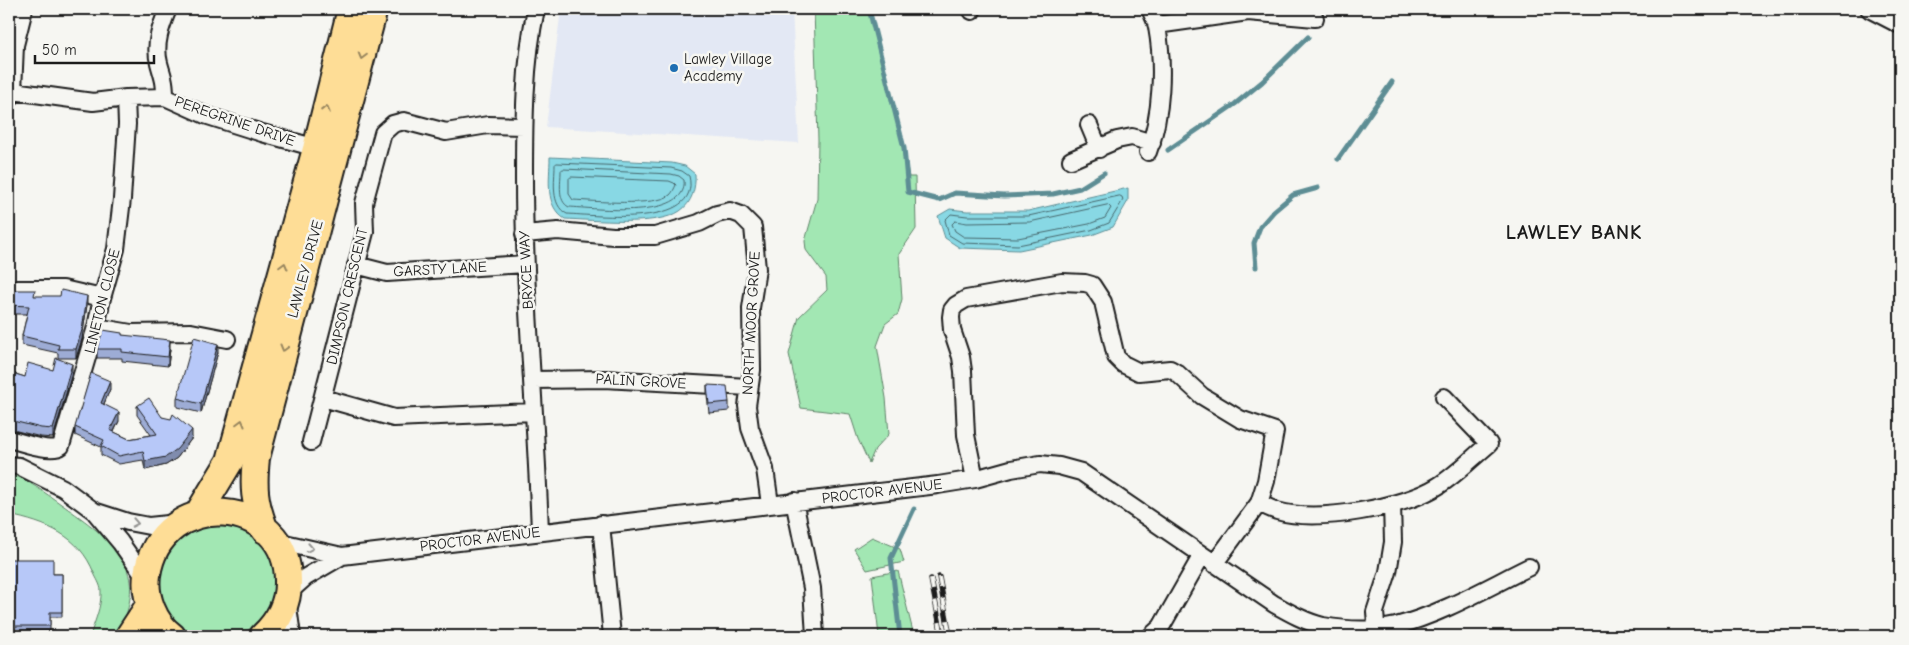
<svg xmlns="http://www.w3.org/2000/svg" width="1909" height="645" font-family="'Comic Neue',sans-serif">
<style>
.built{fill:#e3e8f4}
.green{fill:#a2e7b3;stroke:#5f8268}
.water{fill:#88d8e4;stroke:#5d8d94}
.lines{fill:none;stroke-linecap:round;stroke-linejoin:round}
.shore{stroke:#47676c;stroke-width:1}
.stream{stroke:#5d8d94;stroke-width:5}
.street-casing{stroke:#1c1c1c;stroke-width:20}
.secondary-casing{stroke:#1c1c1c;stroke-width:28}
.primary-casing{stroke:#1c1c1c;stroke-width:30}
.street{stroke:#f6f6f2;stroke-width:16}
.secondary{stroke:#f6f6f2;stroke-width:24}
.primary{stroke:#fedd96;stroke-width:26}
.rail-casing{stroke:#1c1c1c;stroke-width:5.5}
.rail{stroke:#f6f6f2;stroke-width:4;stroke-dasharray:11;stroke-linecap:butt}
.wall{fill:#9dacd5;stroke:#1c1c1c}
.shaded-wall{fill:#808cae;stroke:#1c1c1c}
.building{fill:#b7c8f8;stroke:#1c1c1c}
.oneway{stroke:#98865f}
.oneway2{stroke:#949492}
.poi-dot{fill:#1f6fb2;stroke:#f6f6f2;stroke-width:2}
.labels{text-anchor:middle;stroke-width:5;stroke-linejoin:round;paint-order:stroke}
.poi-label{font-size:15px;fill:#1c1c1c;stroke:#f6f6f2;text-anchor:start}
.street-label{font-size:15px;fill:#1c1c1c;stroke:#f6f6f2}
.district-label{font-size:20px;font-weight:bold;letter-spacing:1px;fill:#1c1c1c;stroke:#f6f6f2}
</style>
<rect width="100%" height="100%" fill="#f6f6f2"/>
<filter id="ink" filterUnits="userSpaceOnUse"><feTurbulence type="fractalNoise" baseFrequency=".02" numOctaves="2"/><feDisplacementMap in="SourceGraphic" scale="10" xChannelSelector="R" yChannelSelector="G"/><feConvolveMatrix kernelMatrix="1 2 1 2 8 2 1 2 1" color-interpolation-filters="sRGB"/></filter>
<g filter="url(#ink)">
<!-- built -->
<path class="built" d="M561,9H792L799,143L546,127Z"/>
<!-- green -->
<path class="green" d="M814,9H869L904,148L909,177H915L916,229L899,254L902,299L898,314L885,324L877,346L886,398L889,434L875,449L869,463L858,439L850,414L801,408L789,354L799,317L827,290L826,277L806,250L805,241L817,199L818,140Z
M9,473C27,479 45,493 61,504C114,541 152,569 117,636H90C94,623 102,606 101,591C101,585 96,578 94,573C79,535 46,523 9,515Z
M159 581a58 58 0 1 1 116 0a58 58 0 1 1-116 0Z
M872,537L900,549L904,562L867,570L854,549Z
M898,571L914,636H879L872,576Z"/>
<!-- water -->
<path class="water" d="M550,157L672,163L685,166L695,174C696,188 692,203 680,211C657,227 593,220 565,219C544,206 550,179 550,157Z
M1128,188V201L1113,227L1092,235L1019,250L960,248L945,238L938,216L950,209L967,211H1028Z"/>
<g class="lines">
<!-- shore -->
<path class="shore" d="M557,163L671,168L682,171L689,176C702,229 595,215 567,214C550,205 555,181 555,165Z
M563,169L671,174L679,176L684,180C689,221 593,208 569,207C557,201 561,183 561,171Z
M571,177L669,181L674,183L676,185C674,189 673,192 670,195C655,207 593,201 573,200L569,194V179Z
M1120,196L1122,197L1123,200L1109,223L1091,230L1018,245L962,243L949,235L945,220L951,214L967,216H1028Z
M1108,205L1111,208L1105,218L1089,224L1018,238L964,237L955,231L952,224L955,221L967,223L1029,222Z"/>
<!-- stream -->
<path class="stream" d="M869,9L904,148L908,192L939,200L955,193L1004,196L1053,194L1080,188L1104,173
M1168,150L1235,104L1262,82L1308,37
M1338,159L1392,82
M1256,267L1254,243L1260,227L1274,211L1293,195L1318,188
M900,636L891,558L914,509"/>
<!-- street casing -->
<g class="street-casing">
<path id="street" d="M536,9C524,64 524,123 524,179C524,297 536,414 540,532
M971,9L972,11
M1869,9L1900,25
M1157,25L1248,12L1315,18
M13,91L93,102L126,98L165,97L205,115L262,133L324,150
M165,97C165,80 163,78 159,63C154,44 161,26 168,9
M9,100L13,91L15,45L24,9
M1089,125L1099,149
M1148,152C1162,115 1164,65 1157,27C1156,21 1152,14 1150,9
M1071,160L1117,140L1132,137L1152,143
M524,234L558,231L613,236H655L699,223L717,214L730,211L741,215L753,227L757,269L751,308L752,370L747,406L750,428L765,469L770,504
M356,265L387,273L525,264
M9,289H63L102,298
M96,327L131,333L191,332L227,339
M533,380L604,379L749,387
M323,398L394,418L533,412
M9,439C20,442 52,453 61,446L96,327L102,298L116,249L122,199L127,124L126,98
M311,442L365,232L364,203L383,133L393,124L404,121L446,132L488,125L524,126
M9,465L19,466L63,488L94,511L120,542L146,579
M975,479L966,435L963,371L961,357L952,330L951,317L952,310L956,305L966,299L1062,282L1085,283L1092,285L1103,302L1116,357L1123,364L1139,372L1170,369L1177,373L1202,396L1240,419L1275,431L1266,481L1259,503L1214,564
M794,501L812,588L815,636
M1259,503C1265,506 1271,509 1277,511C1317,523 1403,508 1438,486C1456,475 1472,458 1489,444L1444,397
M94,511L128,522L149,526L178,523
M601,524L612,636
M276,541L342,556L938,485L975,479L1011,469L1040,464L1059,466L1081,472L1274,604C1290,613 1306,622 1323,626C1346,630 1373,631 1396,626C1442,614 1486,588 1529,567
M288,593L306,577L342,556
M1151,636L1161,627L1202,555
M1377,636L1375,612L1388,572L1393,542L1392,504"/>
</g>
<!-- secondary casing -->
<g class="secondary-casing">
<path id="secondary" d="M284,607L288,636"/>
</g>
<!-- primary casing -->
<g class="primary-casing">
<path id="primary" d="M198,514L230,461L316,149L351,9
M265,530C254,502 253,487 256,458L374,9
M129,636L150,604
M172,636C154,623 144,597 147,575C160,486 290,495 288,583C288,605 278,622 263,636"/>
</g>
<!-- street -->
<use href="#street" class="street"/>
<!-- secondary -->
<use href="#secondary" class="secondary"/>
<!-- primary -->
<use href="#primary" class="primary"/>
<!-- rail casing -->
<g class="rail-casing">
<path id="rail" d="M939,577L950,636
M931,579L942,636"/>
</g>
<!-- rail -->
<use href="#rail" class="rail"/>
</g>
<!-- wall -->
<path class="wall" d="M9,290L34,296L87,305L82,339L76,358H58V353L22,345V336L27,314H9Z
M122,335L170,349L168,366L122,361V358H97V349Z
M218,352L201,413L177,407V398Z
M53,370L72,373L53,438L41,437L9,429V372L25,377Z
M707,385L729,402V411L709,413L707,395Z
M110,389L104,404L119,421L114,432L129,439L151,435L137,415V406L162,417L192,438L177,458L166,465L145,470L143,460L119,464L101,455V447L75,435V427Z
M9,559L53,574H62V617H50V631H9Z"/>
<!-- shaded-wall -->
<path class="shaded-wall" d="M87,296V305L82,339L76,358V349Z
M170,340V349L168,366V357Z
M218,344V352L201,413V404Z
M72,364V373L53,438V429Z
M110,381V389L101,411V403Z
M119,412V421L110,439V430Z
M192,430V438L177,458L166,465L145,470V461Z"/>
<!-- building -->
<path class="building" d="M9,290H35L34,296H60L61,290L87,296L82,330L76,349H58L59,345L22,336L29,306L9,305Z
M103,330L122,333V335L170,340L168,357L122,352V349H97Z
M194,337L218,344L201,404L177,398Z
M56,358L72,364L53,429L41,428L9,420V372L25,377L28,363L53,370Z
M91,373L110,381L101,403L119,412L110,430L129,439L157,434L137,406L149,398L162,417L171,419L173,414L192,430L177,449L166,457L145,461L143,451L119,456L101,446L104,440L75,427Z
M707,385L727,386L729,402L709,404Z
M9,559H53V574H62V612H50V626H9Z"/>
<!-- one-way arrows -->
<defs><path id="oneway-chevron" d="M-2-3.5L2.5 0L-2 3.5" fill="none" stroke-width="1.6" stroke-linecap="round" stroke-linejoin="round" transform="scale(1.25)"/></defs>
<g class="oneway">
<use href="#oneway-chevron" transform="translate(362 56) rotate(105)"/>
<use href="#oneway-chevron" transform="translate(326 109) rotate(-76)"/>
<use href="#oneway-chevron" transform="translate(284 266) rotate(-75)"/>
<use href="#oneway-chevron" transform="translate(284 348) rotate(105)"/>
<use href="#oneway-chevron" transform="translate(241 423) rotate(-75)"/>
</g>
<g class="oneway2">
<use href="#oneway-chevron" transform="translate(135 523) rotate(11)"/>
<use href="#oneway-chevron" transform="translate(310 548) rotate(11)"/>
</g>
</g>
<!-- markers -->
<circle class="poi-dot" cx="674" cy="68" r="5"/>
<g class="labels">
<!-- poi labels -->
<g class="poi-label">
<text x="684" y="64">Lawley Village<tspan x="684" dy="17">Academy</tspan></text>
</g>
<!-- street labels -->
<g class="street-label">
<text transform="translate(235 121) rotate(19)" y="5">PEREGRINE DRIVE</text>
<text transform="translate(305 269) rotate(-75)" y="5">LAWLEY DRIVE</text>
<text transform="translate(440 269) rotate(-3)" y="5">GARSTY LANE</text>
<text transform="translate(526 270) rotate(-93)" y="5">BRYCE WAY</text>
<text transform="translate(347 296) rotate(-77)" y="5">DIMPSON CRESCENT</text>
<text transform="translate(102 301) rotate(-76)" y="5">LINETON CLOSE</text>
<text transform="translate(751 323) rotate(-87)" y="5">NORTH MOOR GROVE</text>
<text transform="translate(641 381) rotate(3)" y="5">PALIN GROVE</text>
<text transform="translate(882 491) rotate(-7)" y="5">PROCTOR AVENUE</text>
<text transform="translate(480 539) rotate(-7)" y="5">PROCTOR AVENUE</text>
</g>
<!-- district labels -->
<g class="district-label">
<text x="1574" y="239">LAWLEY BANK</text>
</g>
</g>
<!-- margin -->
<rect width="1909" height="645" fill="none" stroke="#f6f6f2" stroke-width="30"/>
<rect x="15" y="15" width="1879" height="615" fill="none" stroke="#1c1c1c" stroke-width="2" filter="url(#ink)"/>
<!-- scale -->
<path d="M35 55v8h119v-8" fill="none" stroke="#1c1c1c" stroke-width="2.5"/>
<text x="42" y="55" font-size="15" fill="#1c1c1c" stroke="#f6f6f2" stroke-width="4" paint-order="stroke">50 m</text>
</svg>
